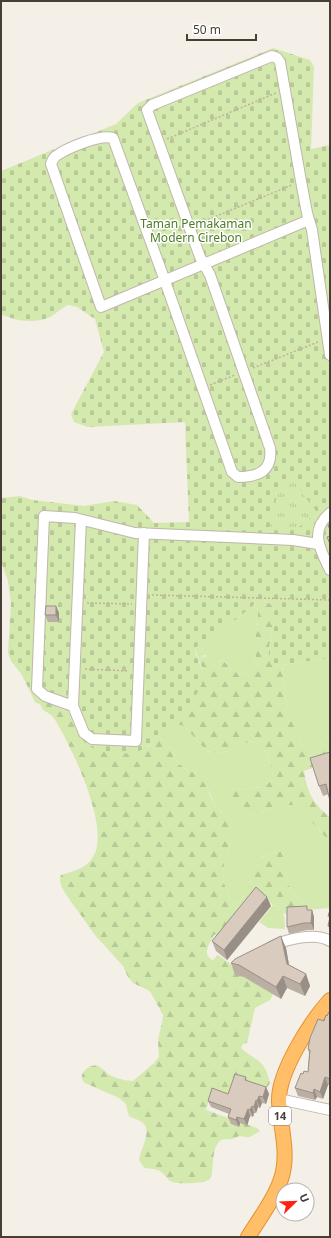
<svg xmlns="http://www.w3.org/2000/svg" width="331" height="1238" font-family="'Noto Sans',sans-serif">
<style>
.grass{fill:#d4e9ae}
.forest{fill:url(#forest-firs)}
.cemetery{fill:url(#cemetery-stones)}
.park{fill:url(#park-tufts)}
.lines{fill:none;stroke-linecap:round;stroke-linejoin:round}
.minor-casing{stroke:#c0b6a9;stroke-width:12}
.highway-casing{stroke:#e29132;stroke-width:16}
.path{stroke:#c2b09a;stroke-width:1.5;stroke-dasharray:2 2;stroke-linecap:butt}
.minor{stroke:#fff;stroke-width:10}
.highway{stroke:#ffbe67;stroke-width:14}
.wall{fill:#bbafa4}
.shaded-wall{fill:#988f86}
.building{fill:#d9ccbf;stroke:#988f86}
.labels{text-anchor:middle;stroke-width:3;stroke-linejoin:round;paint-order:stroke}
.shield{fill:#fff;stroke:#7e7972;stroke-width:1}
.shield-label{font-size:11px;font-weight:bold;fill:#473f35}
.park-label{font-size:12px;fill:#4e7b27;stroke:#fff}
</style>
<defs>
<pattern id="forest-firs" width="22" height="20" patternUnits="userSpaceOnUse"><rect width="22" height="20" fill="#d4e9ae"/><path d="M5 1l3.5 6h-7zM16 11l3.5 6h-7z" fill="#b7c996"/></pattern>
<pattern id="cemetery-stones" width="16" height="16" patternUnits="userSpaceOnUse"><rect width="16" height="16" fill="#d4e9ae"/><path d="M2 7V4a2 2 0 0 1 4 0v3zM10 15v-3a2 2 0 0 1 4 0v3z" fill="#b7c996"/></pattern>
<pattern id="park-tufts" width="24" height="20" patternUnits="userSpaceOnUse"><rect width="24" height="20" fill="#d4e9ae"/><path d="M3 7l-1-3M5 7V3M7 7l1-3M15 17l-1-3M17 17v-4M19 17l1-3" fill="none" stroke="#b7c996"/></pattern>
</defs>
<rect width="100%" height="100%" fill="#f4efe7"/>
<!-- grass -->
<path class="grass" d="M254,604L258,612V622L256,632V656L253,665L248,672L238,674L230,668L225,661L219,662L205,655L198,659L195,648L225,628Z
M330,658V737L326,738L315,748L302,745L289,713L284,690L282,665Z
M173,723L184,726L207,751L216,753L229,751L251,741L262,746L271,764L273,778L265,787L235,790L246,816L283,805H292L300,808L328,840L330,845V908L305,910L299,899L293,893L288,884L285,872V860L281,851L263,856L250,868C253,883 249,893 237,903L230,900L223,880L224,863L232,839L222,812L215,806L210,793L195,773L187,770L179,764L167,743L158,737Z
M273,905C285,907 285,919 285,929L268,928L259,922Z"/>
<!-- forest -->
<path class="forest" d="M262,601C287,603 267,640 269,654C269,658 272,662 275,666L282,665L284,690L289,713L302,745L315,748L326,738L330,737V762L304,771C307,792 313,804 330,817V845L328,840L300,808L292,805H283L246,816L231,808L228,797L235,790L265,787L273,778L271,764L262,746L251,741L229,751L216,753L207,751L184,726L173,723C187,708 213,680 198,659C208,654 211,655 219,662L224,661L230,668L238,674L248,672L253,665L256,656V632L258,622V612L254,604Z
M41,700L65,710L70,714L110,753H125L149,746L158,737L167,743L179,764L187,770L195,773L205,784L215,806L222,812L230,827L232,839L224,863L223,880L230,900L237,903C249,893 253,883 250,868C260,855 267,855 281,851L285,860V872L288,884L293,893L299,899L305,910L284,914L278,906L273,905L260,893L222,933L214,935C210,943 201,955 213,960L218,955L273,994L270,1000L255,1008L247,1043L243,1044L241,1048C258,1063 264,1058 270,1083L266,1089L229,1099L212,1092L206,1110L257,1128L260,1131C256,1133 253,1136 249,1137C246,1138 243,1136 240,1136C237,1136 235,1139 232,1139C227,1140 224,1138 220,1141C210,1149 215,1172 210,1179C206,1184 177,1184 172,1182C166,1179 163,1171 158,1170C148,1167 144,1172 139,1159C141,1150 152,1130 143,1123C139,1119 133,1119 129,1116L126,1104L119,1098L85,1083C83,1081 81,1078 82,1075C84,1069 92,1064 98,1066C102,1068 105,1071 108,1074C115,1078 125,1081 133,1081L154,1063L159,1057L158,1040L162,1023L163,1015L151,993L148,990L133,983L128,977L123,966L95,935L65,893C62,887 58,882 61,875C73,871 86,869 93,857C111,829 73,751 58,725C56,722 55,719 53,717C47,710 41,713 40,701Z"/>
<!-- cemetery -->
<path class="cemetery" d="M273,48L310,60L314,67L311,149L330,145V658L275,666C272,663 269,659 269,655C267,642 289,592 256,603L225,628L195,648C195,659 205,668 203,680C199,699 159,742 141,750C129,756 103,754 91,747C78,741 79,724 70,714C64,707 52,704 44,700L40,701L41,705L35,702L22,675L11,661L8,653L11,603L8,581L1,561V498L20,496L32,500L84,506L114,501L137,505L154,523L189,522L185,422L88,427L74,422L71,414L104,352L95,319L77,307L68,305C61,308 56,314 50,317C36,324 14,321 1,314V214L2,213L1,208V171L116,124L138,103Z"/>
<!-- park -->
<path class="park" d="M292,473L294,475L303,494L316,511C303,526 292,536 271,528C272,513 278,481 292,473Z"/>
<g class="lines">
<!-- minor casing -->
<g class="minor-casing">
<path id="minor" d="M309,220C240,249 171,278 101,307L51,164C52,161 53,158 56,156C67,148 100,134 113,138L165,281L232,472L238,477C258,477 273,471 270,448L210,275L200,257L147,110L152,105L272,56L277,58L280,62L301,181L307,213L312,230L330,355
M330,513C309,531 320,549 330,570
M81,520L73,706L84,733L92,739L136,741L144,533
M73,706L45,696L37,689L44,516L75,518L135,533L293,540L318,544
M271,947C286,939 315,932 330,941
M279,1099L330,1110"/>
</g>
<!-- highway casing -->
<g class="highway-casing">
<path id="highway" d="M248,1237C259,1219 276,1197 282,1176C289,1152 280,1126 279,1101C278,1072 311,1021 330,1000"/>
</g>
<!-- path -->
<path class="path" d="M167,139L276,93
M197,224L292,185
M253,368L318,342
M210,385L235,375
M152,595L330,600
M87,603L132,604
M85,669L129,671"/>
<!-- minor -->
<use href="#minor" class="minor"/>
<!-- highway -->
<use href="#highway" class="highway"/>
</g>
<!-- wall -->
<path class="wall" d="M56,606L59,613V622H48L45,615Z
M330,752L329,794L323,796L319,786Z
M271,906L227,960L216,951L212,941Z
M309,910H312L314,917V930H307L289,934L287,927Z
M286,948L289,965L306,974L310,986L305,996L287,988L281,999L244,977L235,975L231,963Z
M330,1013V1085H328L323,1099L317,1097L315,1100L298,1096L295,1088L303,1074L308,1072L309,1053L308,1049L324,1021Z
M246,1077L247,1081L266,1087L269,1094L266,1104L262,1103L260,1108L258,1107L256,1113H254L253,1117L250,1116L247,1126L240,1123L239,1127L231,1124L228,1117L229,1114L211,1107L208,1101L228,1094Z"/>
<!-- shaded-wall -->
<path class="shaded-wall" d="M56,606L59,613V622L56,615Z
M267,897L271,906L227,960L224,950Z
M312,910L314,917V930L311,923Z
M281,936L286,948L291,976L287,964Z
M306,974L310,986L305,996L300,984Z
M283,976L287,988L281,999L276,987Z
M325,1077L328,1085L323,1099L320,1092Z
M266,1087L269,1094L266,1104L263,1097Z
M314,1089L317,1097L315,1100L313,1093Z
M259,1096L262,1103L260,1108L257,1101Z
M256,1100L258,1107L256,1113L254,1107Z
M252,1106L254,1113L253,1117L250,1110Z
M248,1109L250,1116L247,1126L244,1119Z
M237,1117L240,1123L239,1127L236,1120Z"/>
<!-- building -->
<path class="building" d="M330,524V530L328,525Z
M330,536V544L327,537Z
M46,606H56V615H45Z
M330,752V801L326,784L319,786L310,758Z
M256,887L267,897L224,950L212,941Z
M307,906V910H312L311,923H304L287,927V907Z
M330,910V917L328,916Z
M330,917V927L328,926Z
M281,936L287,964L306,974L300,984L283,976L276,987L239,965L231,963L235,959Z
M329,1012L330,1013V1079L325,1077L320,1092L314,1089L313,1093L295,1088L301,1073L303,1074L304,1071L308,1072L310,1050L308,1049L310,1038L318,1019L324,1021L326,1015L327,1016Z
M235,1074L246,1077L245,1080L266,1087L263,1097L259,1096L257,1101L256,1100L254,1107L252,1106L250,1110L248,1109L244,1119L237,1117L236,1120L228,1117L231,1109L208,1101L212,1088L228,1094Z"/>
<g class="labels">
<!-- shield labels -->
<rect class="shield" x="269" y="1107" width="22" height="18" rx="3"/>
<g class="shield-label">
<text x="280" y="1120">14</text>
</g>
<!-- park labels -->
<g class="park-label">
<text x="196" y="228">Taman Pemakaman<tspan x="196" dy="14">Modern Cirebon</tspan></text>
</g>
</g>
<!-- border -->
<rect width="331" height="1238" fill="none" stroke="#473f35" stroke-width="4"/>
<!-- north arrow -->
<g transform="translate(295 1202) rotate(67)"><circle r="19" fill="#ffffff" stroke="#b5b2ae"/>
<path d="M0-3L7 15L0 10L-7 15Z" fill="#ff2013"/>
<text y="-6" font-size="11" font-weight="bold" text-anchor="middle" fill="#473f35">U</text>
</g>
<!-- scale -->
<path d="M187 34v6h69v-6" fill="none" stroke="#473f35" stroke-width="2"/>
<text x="193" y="34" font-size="12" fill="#473f35" stroke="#ffffff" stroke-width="3" paint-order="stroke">50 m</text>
</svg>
